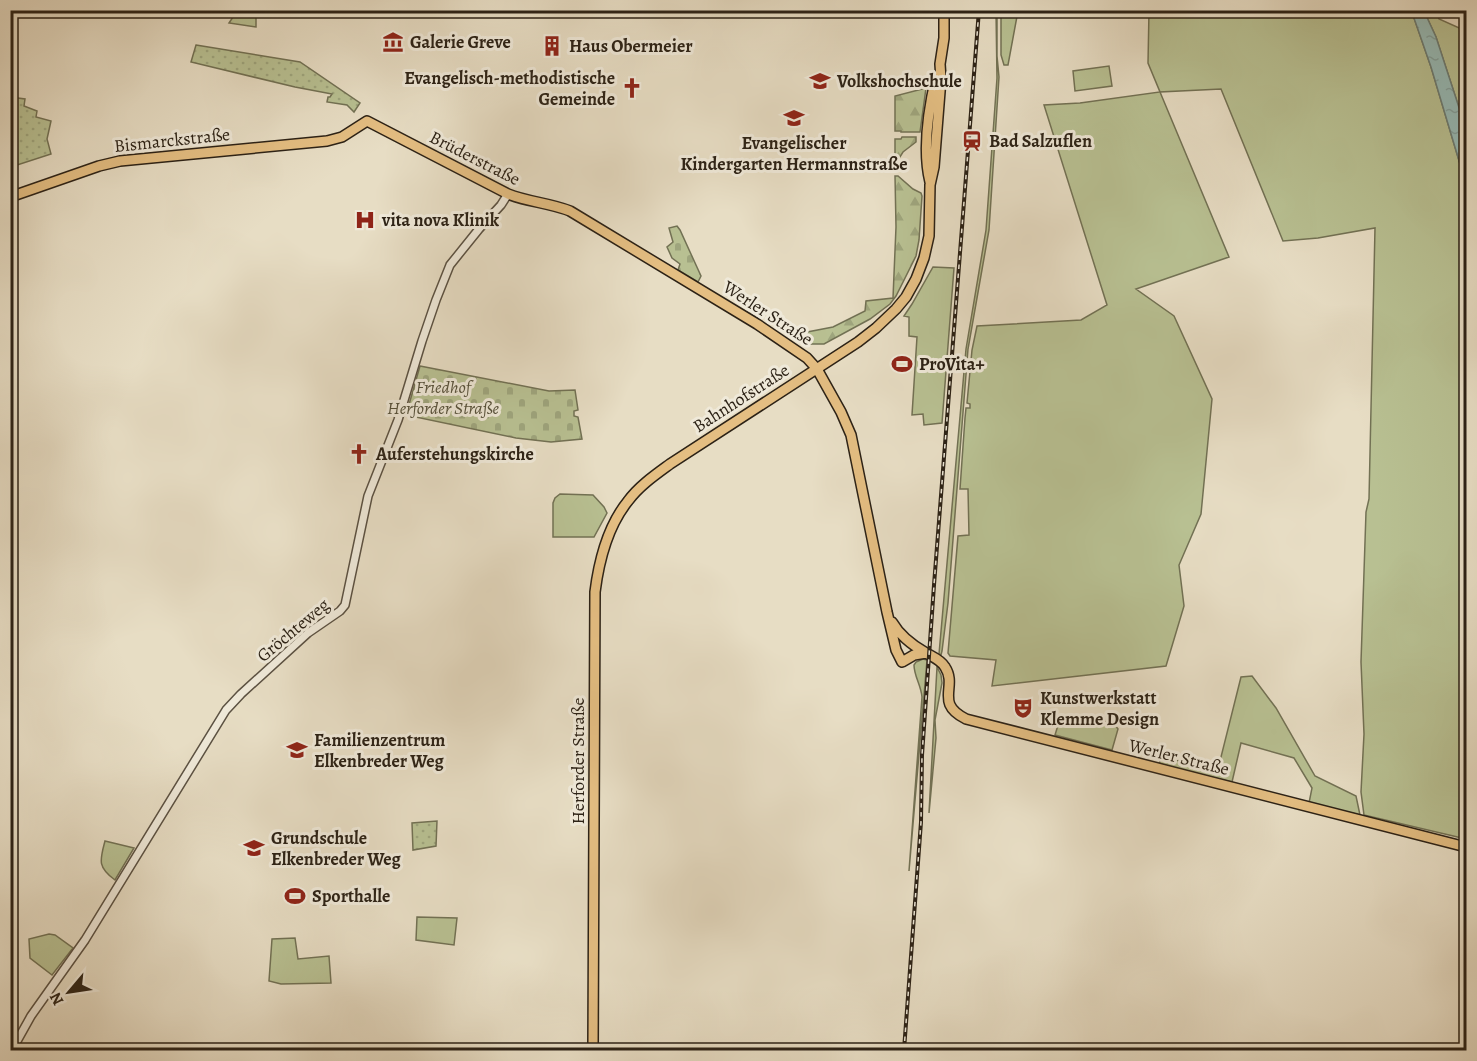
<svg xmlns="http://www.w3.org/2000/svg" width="1477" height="1061" font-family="Alegreya,serif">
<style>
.grass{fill:#b8c092;stroke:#727154;stroke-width:1.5}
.forest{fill:url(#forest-firs);stroke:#727154;stroke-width:1.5}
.cemetery{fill:url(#cemetery-stones);stroke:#727154;stroke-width:1.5}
.park{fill:url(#park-dots);stroke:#727154;stroke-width:1.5}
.water{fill:url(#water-ripples);stroke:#6c7e77;stroke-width:1.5}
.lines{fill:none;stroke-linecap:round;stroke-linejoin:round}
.minor-casing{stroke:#5b5142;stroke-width:10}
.major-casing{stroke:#2c2216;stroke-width:12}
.minor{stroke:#efe9d9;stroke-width:7}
.major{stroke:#e4be82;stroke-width:9}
.rail-casing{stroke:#2c2216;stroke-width:4}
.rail{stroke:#efe9d9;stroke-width:1.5;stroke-dasharray:4.5;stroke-linecap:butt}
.labels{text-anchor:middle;stroke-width:6;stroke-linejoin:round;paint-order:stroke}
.poi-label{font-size:18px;font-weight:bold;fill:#2c2216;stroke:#efe9d9;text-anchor:start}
.street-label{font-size:18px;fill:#2c2216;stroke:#efe9d9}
.park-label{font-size:18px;font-style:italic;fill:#56513b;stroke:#efe9d9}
</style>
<defs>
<pattern id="forest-firs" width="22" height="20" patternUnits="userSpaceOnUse" patternTransform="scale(1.5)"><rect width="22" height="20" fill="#b8c092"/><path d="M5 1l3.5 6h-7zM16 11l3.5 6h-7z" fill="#9ea57d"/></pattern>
<pattern id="cemetery-stones" width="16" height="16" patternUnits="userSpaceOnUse" patternTransform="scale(1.5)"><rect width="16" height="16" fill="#b8c092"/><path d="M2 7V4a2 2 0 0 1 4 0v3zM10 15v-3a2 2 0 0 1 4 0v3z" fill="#9ea57d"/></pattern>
<pattern id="park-dots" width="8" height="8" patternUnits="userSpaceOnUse" patternTransform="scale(1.5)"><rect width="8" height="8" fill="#b8c092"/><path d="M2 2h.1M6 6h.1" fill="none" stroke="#9ea57d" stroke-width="1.8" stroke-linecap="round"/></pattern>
<pattern id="water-ripples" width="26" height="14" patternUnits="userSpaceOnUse" patternTransform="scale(1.5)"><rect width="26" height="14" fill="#97bbb7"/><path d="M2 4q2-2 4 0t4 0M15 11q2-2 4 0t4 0" fill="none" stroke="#82a09d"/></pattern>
</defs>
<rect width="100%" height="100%" fill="#e7ddc4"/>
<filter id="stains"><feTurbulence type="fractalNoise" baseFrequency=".00333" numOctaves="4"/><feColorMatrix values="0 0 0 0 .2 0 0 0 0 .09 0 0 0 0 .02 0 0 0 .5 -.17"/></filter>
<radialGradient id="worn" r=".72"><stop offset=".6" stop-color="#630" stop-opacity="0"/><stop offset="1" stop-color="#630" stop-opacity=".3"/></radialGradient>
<!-- grass -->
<path class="grass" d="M237,11L256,15V27L229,23Z
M996,11H997V56L999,77L989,230L968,349L948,603L942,651L941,655L939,654L966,349L986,230L997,78Z
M1001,11H1018L1008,65H1004L1001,55Z
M1149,11H1409L1414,18L1431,67L1466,184V376C1457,407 1462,435 1466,466V839L1364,815L1361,792L1364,734L1361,662L1366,512L1369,499L1375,228L1318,238L1283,241L1221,89L1160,92L1229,257L1136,289L1174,316L1212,399L1201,514L1179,565L1184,606L1166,666L992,686L996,660L950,656L948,653L958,536L969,535L968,489H960L965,418L966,408H970V404L967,403L972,350L977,326L1081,320L1107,305L1044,105L1080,103L1160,92L1148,63Z
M1424,11H1435L1439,19L1466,31V129L1436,37Z
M1109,66L1112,86L1075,91L1073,71Z
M933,267L954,268L942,423L924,425L923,414L912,415L917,337L909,336V317L904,316L912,304Z
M560,494L593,495L604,507L607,513L594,537H553V503L555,498Z
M923,659L927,660L909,871L922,697C921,685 914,676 914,665L916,662Z
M937,667L941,675L942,683L935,720L936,738L929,813Z
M1252,676L1276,708L1315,776L1356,796L1360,815L1309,803L1312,788L1294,758L1241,743L1232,782L1159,765L1161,757L1218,769L1241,677Z
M1104,717L1106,726L1114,724L1118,729L1112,750L1055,735L1059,722Z
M105,841L134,848L115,880C97,867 100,860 105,841Z
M417,917L457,918L454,945L416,940Z
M49,934L55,935L73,948L52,975L30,958L29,939Z
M295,938L298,959L329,956L331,983L281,984L269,981L272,939Z"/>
<!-- forest -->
<path class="forest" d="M926,88L920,132H901V131H895V96Z
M902,137H916V142L903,152L898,160H895V139H901Z
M895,176H898L913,189L921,193L922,196L919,240L916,256L896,296L890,304L870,319L824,344H811L795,339L802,333L833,327L865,311L866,301L893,298L896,227Z"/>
<!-- cemetery -->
<path class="cemetery" d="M677,226L680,230L701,276L698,282L678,270L680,264L672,258L667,247L673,242L669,228Z
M420,366L549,391L575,390L578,410L574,411V416L578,417L582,439L551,442L516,438L406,415Z"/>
<!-- park -->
<path class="park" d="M196,45L300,62L360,103L354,112L347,105L327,102L328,97H330L332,94L295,87L191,62Z
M10,97L25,99L24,106L37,111L36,117L51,121L47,139L51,154L11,167Z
M437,821L436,846L413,850L412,823Z"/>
<!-- water -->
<path class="water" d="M1409,11H1424L1436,37L1466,129V184L1431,67L1414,18Z
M1466,376V466C1462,435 1457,407 1466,376Z"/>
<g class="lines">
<!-- minor casing -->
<g class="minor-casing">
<path id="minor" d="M12,1050L31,1016L85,940L226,710L241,694L308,633L340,611L345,605L368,496L398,420L422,341L436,300L450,265L479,229L501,205L508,194"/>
</g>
<!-- major casing -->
<g class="major-casing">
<path id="major" d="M930,182C922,149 928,111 936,77
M10,197L99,166L120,161L327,141L342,137L367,121L508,194C528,202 550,203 570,211L757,324L807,358L817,369L841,412L851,435L887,612L896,650L902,662L914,655L926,653
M892,622C900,636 912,645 926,653C933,657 941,660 945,667C958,687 934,703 966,719L1466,847
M593,1050L595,592C599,560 607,527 628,501C639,486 655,475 670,464L858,342L876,328L896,309L906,297L916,279L924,258L929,236L930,185L934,167L941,79L940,64L944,38V10"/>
</g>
<!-- minor -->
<use href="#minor" class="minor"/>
<!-- major -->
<use href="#major" class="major"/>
<!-- rail casing -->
<g class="rail-casing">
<path id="rail" d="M904,1050L921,822L922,755L934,585L979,10"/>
</g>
<!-- rail -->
<use href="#rail" class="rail"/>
</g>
<!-- icons -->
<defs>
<g id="museum-bare" transform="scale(1.62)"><path d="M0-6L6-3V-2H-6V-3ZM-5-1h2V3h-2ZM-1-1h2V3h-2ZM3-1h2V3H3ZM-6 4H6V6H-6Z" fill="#8f2418" stroke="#efe9d9" stroke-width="2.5" paint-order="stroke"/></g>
<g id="building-bare" transform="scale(1.62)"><path d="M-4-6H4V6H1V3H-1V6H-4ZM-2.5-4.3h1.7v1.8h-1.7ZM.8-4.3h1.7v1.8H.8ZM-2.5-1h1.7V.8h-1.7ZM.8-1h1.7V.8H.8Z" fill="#8f2418" stroke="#efe9d9" stroke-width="2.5" paint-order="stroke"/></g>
<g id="university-bare" transform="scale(1.62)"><path d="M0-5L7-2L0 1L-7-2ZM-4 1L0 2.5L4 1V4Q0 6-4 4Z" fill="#8f2418" stroke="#efe9d9" stroke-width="2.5" paint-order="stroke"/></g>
<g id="church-bare" transform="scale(1.62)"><path d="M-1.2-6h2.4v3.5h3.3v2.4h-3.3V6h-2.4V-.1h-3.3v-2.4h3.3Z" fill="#8f2418" stroke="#efe9d9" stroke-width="2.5" paint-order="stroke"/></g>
<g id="school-bare" transform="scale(1.62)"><path d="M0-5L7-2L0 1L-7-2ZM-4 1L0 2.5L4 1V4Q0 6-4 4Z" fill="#8f2418" stroke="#efe9d9" stroke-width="2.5" paint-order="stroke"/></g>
<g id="station-bare" transform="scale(1.62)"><path d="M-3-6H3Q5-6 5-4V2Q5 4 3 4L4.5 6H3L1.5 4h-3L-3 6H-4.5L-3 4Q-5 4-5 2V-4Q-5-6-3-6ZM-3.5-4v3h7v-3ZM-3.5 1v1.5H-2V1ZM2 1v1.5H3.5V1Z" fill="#8f2418" stroke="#efe9d9" stroke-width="2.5" paint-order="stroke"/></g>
<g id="hospital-bare" transform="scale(1.62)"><path d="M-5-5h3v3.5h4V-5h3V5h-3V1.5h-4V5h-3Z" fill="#8f2418" stroke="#efe9d9" stroke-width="2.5" paint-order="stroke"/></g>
<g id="stadium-bare" transform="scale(1.62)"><path d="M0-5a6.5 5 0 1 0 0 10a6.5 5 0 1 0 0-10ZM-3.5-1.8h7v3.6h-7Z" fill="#8f2418" stroke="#efe9d9" stroke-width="2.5" paint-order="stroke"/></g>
<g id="theatre-bare" transform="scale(1.62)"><path d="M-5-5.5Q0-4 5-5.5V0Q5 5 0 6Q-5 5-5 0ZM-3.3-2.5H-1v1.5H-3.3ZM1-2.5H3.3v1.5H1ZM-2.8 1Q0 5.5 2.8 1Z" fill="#8f2418" stroke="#efe9d9" stroke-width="2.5" paint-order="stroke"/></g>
</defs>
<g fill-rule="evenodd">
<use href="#museum-bare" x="393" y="42"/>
<use href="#building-bare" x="552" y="46"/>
<use href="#university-bare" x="820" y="81"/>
<use href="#church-bare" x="632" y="88"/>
<use href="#school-bare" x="794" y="118"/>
<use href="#station-bare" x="972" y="141"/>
<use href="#hospital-bare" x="365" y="220"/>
<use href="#stadium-bare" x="902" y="364"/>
<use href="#church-bare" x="359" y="454"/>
<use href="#theatre-bare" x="1023" y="708"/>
<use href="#school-bare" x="297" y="750"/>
<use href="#school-bare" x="254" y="848"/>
<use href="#stadium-bare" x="295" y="896"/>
</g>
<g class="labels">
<!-- poi labels -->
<g class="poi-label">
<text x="410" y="48">Galerie Greve</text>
<text x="569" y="52">Haus Obermeier</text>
<text x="615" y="84" text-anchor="end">Evangelisch-methodistische<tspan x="615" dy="21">Gemeinde</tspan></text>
<text x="837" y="87">Volkshochschule</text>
<text x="989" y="147">Bad Salzuflen</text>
<text x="794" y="149" text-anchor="middle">Evangelischer<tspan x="794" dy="21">Kindergarten Hermannstraße</tspan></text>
<text x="382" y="226">vita nova Klinik</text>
<text x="919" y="370">ProVita+</text>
<text x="376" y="460">Auferstehungskirche</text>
<text x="1040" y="704">Kunstwerkstatt<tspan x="1040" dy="21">Klemme Design</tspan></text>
<text x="314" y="746">Familienzentrum<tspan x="314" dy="21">Elkenbreder Weg</tspan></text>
<text x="271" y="844">Grundschule<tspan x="271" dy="21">Elkenbreder Weg</tspan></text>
<text x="312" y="902">Sporthalle</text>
</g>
<!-- street labels -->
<g class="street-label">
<text transform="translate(172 140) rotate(-6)" y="6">Bismarckstraße</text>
<text transform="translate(475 158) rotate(27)" y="6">Brüderstraße</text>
<text transform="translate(768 313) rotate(33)" y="6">Werler Straße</text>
<text transform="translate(741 398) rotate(-33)" y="6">Bahnhofstraße</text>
<text transform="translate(293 630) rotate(-40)" y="6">Gröchteweg</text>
<text transform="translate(1179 757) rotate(14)" y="6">Werler Straße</text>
<text transform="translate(578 761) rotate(-90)" y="6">Herforder Straße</text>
</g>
<!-- park labels -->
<g class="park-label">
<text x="443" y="393">Friedhof<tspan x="443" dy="21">Herforder Straße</tspan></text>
</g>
</g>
<!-- margin -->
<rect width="1477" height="1061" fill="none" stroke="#e7ddc4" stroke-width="36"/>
<rect x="12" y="12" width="1453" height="1037" fill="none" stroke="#2c2216" stroke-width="3"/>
<rect x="18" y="18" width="1441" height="1025" fill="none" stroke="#2c2216" stroke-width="1.5"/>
<!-- north arrow -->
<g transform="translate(69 992) rotate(241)" stroke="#efe9d9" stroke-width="4.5" paint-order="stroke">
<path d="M0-4.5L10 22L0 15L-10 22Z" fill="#2c2216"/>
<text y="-9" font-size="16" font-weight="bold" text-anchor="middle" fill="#2c2216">N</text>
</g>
<rect width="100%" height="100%" filter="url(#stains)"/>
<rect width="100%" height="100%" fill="url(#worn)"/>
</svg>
